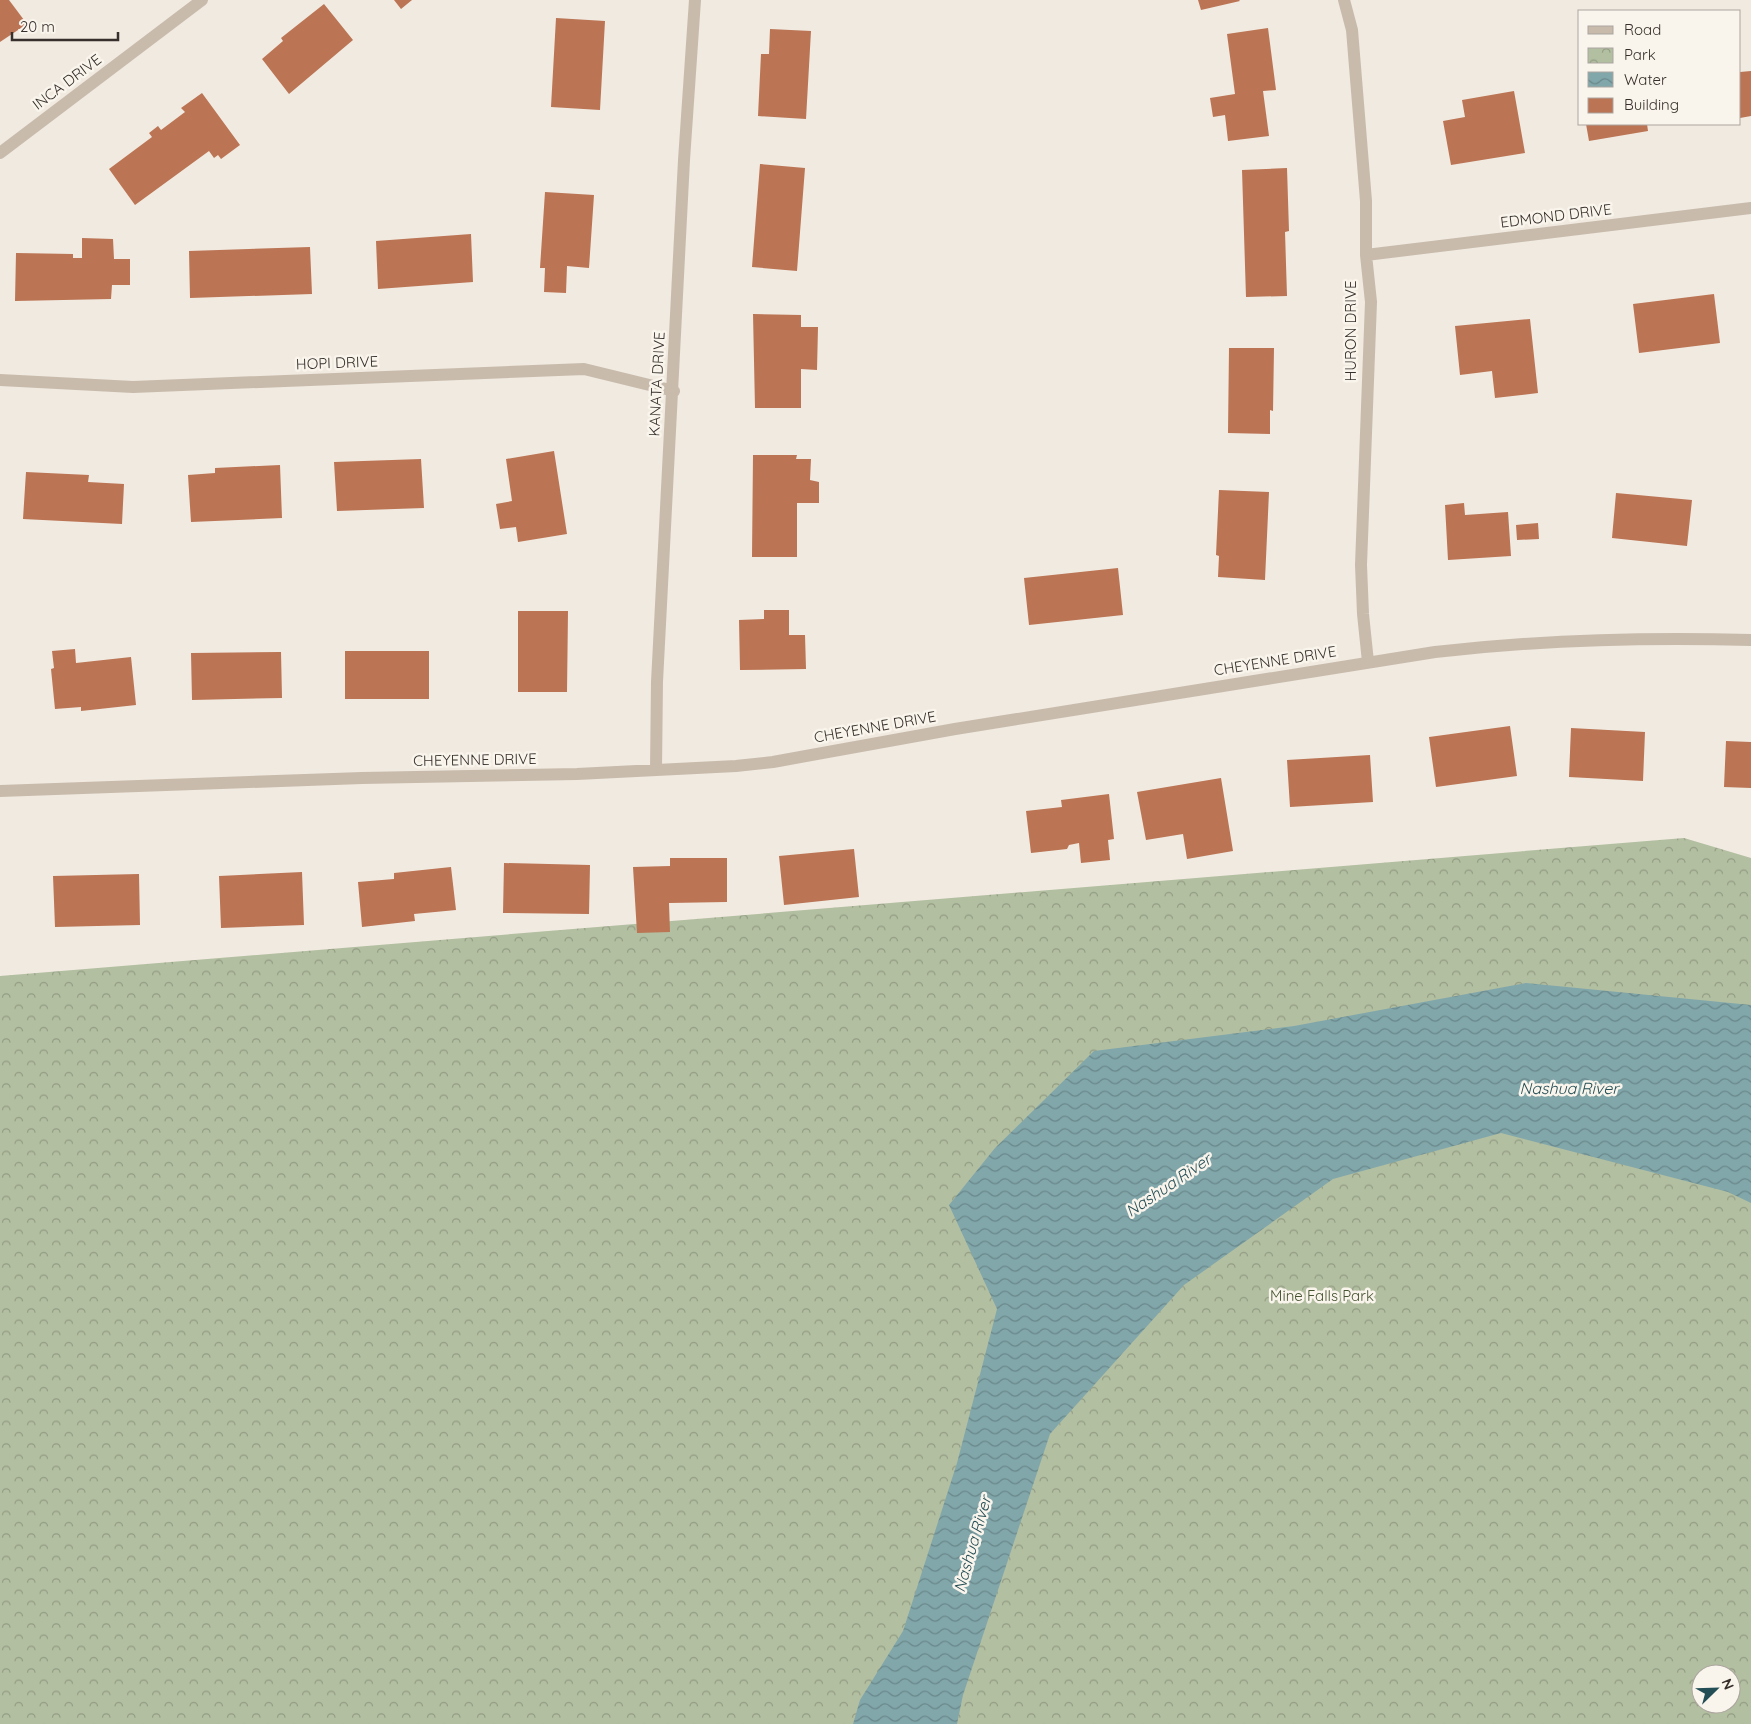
<svg xmlns="http://www.w3.org/2000/svg" width="1751" height="1724" font-family="Quicksand,sans-serif">
<style>
.park{fill:url(#park-crowns);fill-rule:evenodd}
.water{fill:url(#water-waves)}
.building{fill:#bb7454}
.lines{fill:none;stroke-linecap:round;stroke-linejoin:round}
.minor{stroke:#c8bbac;stroke-width:12}
.labels{text-anchor:middle;stroke-width:5;stroke-linejoin:round;paint-order:stroke}
.street-label{font-size:15px;fill:#372f2b;stroke:#f9f4ec}
.park-label{font-size:15px;fill:#445330;stroke:#f9f4ec}
.water-label{font-size:16px;font-style:italic;fill:#244e55;stroke:#f9f4ec}
</style>
<defs>
<pattern id="park-crowns" width="20" height="18" patternUnits="userSpaceOnUse" patternTransform="scale(1.25)"><rect width="20" height="18" fill="#b3bfa1"/><path d="M2 6a3 3 0 1 1 6 0M12 15a3 3 0 1 1 6 0" fill="none" stroke="#929c83"/></pattern>
<pattern id="water-waves" width="16" height="10" patternUnits="userSpaceOnUse" patternTransform="scale(1.25)"><rect width="16" height="10" fill="#81a7ab"/><path d="M0 5q4-4 8 0t8 0" fill="none" stroke="#6a888b"/></pattern>
</defs>
<rect width="100%" height="100%" fill="#f1eae0"/>
<!-- park -->
<path class="park" d="M1684,838L1751,858V1724H0V976ZM1701,1674H1731V1704H1701Z"/>
<!-- water -->
<path class="water" d="M1526,983L1751,1005V1203L1728,1192L1501,1133L1333,1179L1184,1285L1050,1434L963,1695L957,1724H853L860,1700L903,1631L957,1463L997,1309L949,1205L995,1148L1094,1051L1294,1026Z"/>
<!-- building -->
<path class="building" d="M0,0H9L27,24L0,42Z
M394,0H412L401,9Z
M1198,0H1239L1240,1L1201,10Z
M324,4L353,40L289,94L262,59L283,41L281,38Z
M556,18L605,21L600,110L551,107Z
M1268,28L1276,90L1263,91L1269,136L1228,141L1225,115L1213,117L1210,98L1235,94L1227,34Z
M770,29L811,31L806,119L758,116L761,54H769Z
M1751,71V116L1740,118V72Z
M1514,91L1525,153L1451,165L1443,121L1465,117L1462,100Z
M202,93L240,145L221,159L218,155L214,158L209,151L135,205L109,169L152,137L149,133L158,126L161,130L185,112L181,108Z
M1586,124H1647L1648,131L1589,141Z
M760,164L805,168L797,271L752,267Z
M1287,168L1289,231L1285,232L1287,296L1246,297L1242,170Z
M545,192L594,195L589,268L567,266L566,293L544,292L545,268H540Z
M471,234L473,282L378,289L376,241Z
M82,238L113,239L114,259H130V285H112L111,299L15,301L16,253L73,254V258H82Z
M310,247L312,294L190,298L189,251Z
M1714,294L1720,343L1639,353L1633,304Z
M753,314L801,315V327H818L817,370L801,369V408H755Z
M1530,319L1538,393L1495,398L1492,371L1460,375L1455,326Z
M1229,348H1274L1273,411L1270,410V434L1228,433Z
M554,451L567,534L518,542L516,527L500,529L496,504L512,501L506,459Z
M753,455H797L796,459H811L810,480L819,482V503H797V557H752Z
M421,459L424,508L337,511L334,462Z
M280,465L282,518L191,522L188,475L215,473V468Z
M26,472L89,475L88,482L124,484L122,524L23,519Z
M1219,490L1269,492L1265,580L1218,577L1219,556L1216,555Z
M1616,493L1692,500L1687,546L1612,538Z
M1464,503L1465,515L1508,512L1511,556L1448,560L1445,505Z
M1538,523L1539,539L1517,540L1516,525Z
M1118,568L1123,615L1029,625L1024,578Z
M764,610H789V635H805L806,669L740,670L739,620L764,619Z
M518,611H568L567,692H518Z
M75,649L76,663L131,657L136,705L81,711V707L55,709L51,669L54,668L52,651Z
M345,651H429V699H345Z
M281,652L282,698L192,700L191,653Z
M1510,726L1517,776L1436,787L1429,737Z
M1571,728L1645,732L1643,781L1569,777Z
M1726,741L1751,742V788L1724,787Z
M1370,755L1373,802L1290,807L1287,760Z
M1221,778L1233,851L1187,859L1183,834L1146,840L1137,792Z
M1109,794L1114,839L1108,840L1110,860L1081,863L1079,843L1069,845L1067,849L1031,853L1026,811L1062,807L1061,800Z
M854,849L859,897L784,905L779,856Z
M670,858H727V902L669,903L670,932L637,933L633,867L670,866Z
M504,863L590,865L589,914L503,913Z
M451,867L456,910L414,914L415,921L362,927L358,882L394,879V873Z
M302,872L304,925L221,928L219,876Z
M139,874L140,925L55,927L53,876Z"/>
<g class="lines">
<!-- minor -->
<path class="minor" d="M1344,0L1352,30L1366,201V255L1371,302L1361,565L1363,614L1368,662
M0,153L202,0
M1366,255L1751,208
M0,380L133,387L584,369L674,391
M656,770L657,682L684,160L695,0
M0,791L362,778L577,774L736,766L773,762L955,729L1435,652C1540,640 1645,637 1751,640"/>
</g>
<g class="labels">
<!-- street labels -->
<g class="street-label">
<text transform="translate(67 82) rotate(-37)" y="5">INCA DRIVE</text>
<text transform="translate(1556 216) rotate(-7)" y="5">EDMOND DRIVE</text>
<text transform="translate(1351 331) rotate(-90)" y="5">HURON DRIVE</text>
<text transform="translate(337 363) rotate(-2)" y="5">HOPI DRIVE</text>
<text transform="translate(657 384) rotate(-87)" y="5">KANATA DRIVE</text>
<text transform="translate(1275 661) rotate(-9)" y="5">CHEYENNE DRIVE</text>
<text transform="translate(875 727) rotate(-10)" y="5">CHEYENNE DRIVE</text>
<text transform="translate(475 760) rotate(-1)" y="5">CHEYENNE DRIVE</text>
</g>
<!-- park labels -->
<g class="park-label">
<text x="1322" y="1301">Mine Falls Park</text>
</g>
<!-- water labels -->
<g class="water-label">
<text x="1569" y="1094">Nashua River</text>
<text transform="translate(1168 1185) rotate(-34)" y="6">Nashua River</text>
<text transform="translate(972 1544) rotate(-74)" y="6">Nashua River</text>
</g>
</g>
<!-- legend -->
<rect x="1578" y="10" width="162" height="115" fill="#f9f4ec" stroke="#aba59f"/>
<rect x="1588" y="26" width="25" height="8" fill="#c8bbac" stroke="#aba59f"/>
<text x="1624" y="35" font-size="15" fill="#372f2b">Road</text>
<rect x="1588" y="48" width="25" height="15" fill="url(#park-crowns)" stroke="#aba59f"/>
<text x="1624" y="60" font-size="15" fill="#372f2b">Park</text>
<rect x="1588" y="72" width="25" height="15" fill="url(#water-waves)" stroke="#aba59f"/>
<text x="1624" y="85" font-size="15" fill="#372f2b">Water</text>
<rect x="1588" y="98" width="25" height="15" fill="#bb7454" stroke="#aba59f"/>
<text x="1624" y="110" font-size="15" fill="#372f2b">Building</text>
<!-- north arrow -->
<g transform="translate(1716 1689) rotate(67)"><circle r="24" fill="#f9f4ec" stroke="#aba59f"/>
<path d="M0-4L9 19L0 12L-9 19Z" fill="#244e55"/>
<text y="-8" font-size="14" font-weight="bold" text-anchor="middle" fill="#372f2b">N</text>
</g>
<!-- scale -->
<path d="M12 32v8h106v-8" fill="none" stroke="#372f2b" stroke-width="2.5"/>
<text x="20" y="32" font-size="15" fill="#372f2b" stroke="#f9f4ec" stroke-width="4" paint-order="stroke">20 m</text>
</svg>
